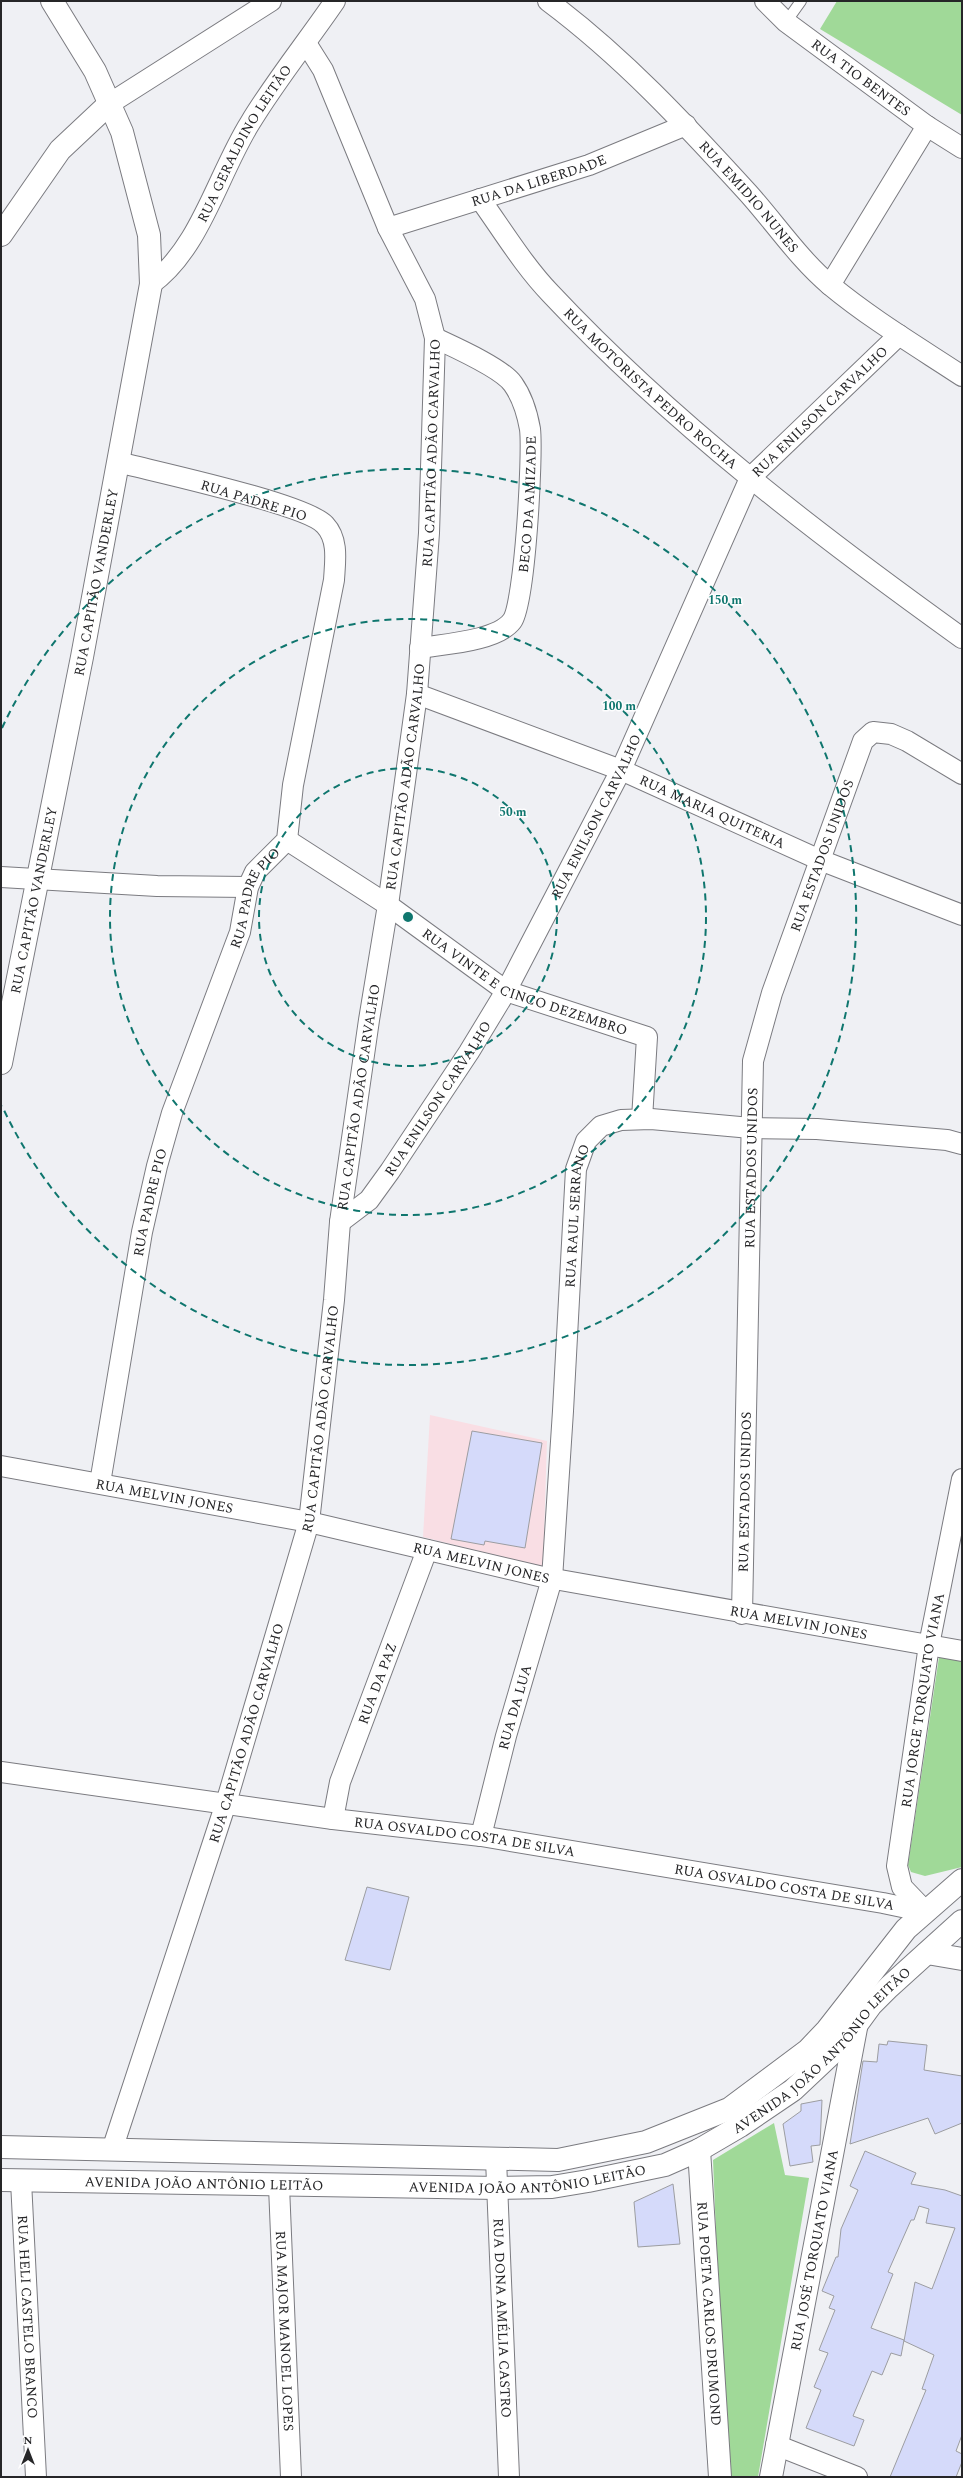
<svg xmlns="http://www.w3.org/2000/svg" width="963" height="2478" font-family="Spectral,serif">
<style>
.education{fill:#f9dee4}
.green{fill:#a0d998}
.building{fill:#d5dafa;stroke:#9c9da1}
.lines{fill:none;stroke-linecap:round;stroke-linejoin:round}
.lane-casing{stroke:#7b7b80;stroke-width:12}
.street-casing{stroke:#7b7b80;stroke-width:22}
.secondary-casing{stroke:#7b7b80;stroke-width:24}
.lane{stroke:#fff;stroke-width:10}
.street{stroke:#fff;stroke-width:20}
.secondary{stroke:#fff;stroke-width:22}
.ring{fill:none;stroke:#0f766e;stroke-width:2;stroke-dasharray:7 5}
.labels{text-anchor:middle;stroke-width:3;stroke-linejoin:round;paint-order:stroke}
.street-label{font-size:14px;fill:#262628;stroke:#fdfdfe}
.centre{fill:#0f766e;stroke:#fdfdfe;stroke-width:2}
.ring-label{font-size:12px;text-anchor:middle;font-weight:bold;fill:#0f766e;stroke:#fdfdfe;stroke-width:3;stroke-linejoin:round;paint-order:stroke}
</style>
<rect width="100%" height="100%" fill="#eff0f4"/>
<!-- education -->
<path class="education" d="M430,1415L547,1441L543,1567L423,1537Z"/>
<!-- green -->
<path class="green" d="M837,1H962V115L820,29Z
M939,1657L962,1661V1867L925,1876L911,1872L908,1865Z
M774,2123L785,2175L809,2178L758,2477H726L713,2160Z"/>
<!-- building -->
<path class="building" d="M472,1431L542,1443L525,1548L485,1541L484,1545L451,1539Z
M367,1887L409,1897L390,1970L345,1960Z
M888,2041L927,2045L924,2070L962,2076V2123L935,2134L928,2118L850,2144L863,2061L877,2062L879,2044L887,2045Z
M822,2100L820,2145L811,2146L813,2162L790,2166L783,2124L801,2111V2104Z
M865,2151L916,2173L911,2184L945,2190L962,2196V2435L956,2451L962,2454V2462L956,2477H890L926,2390L922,2389L934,2355L904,2341L915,2282L932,2289L955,2228L926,2223L929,2209L919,2206L914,2220H911L888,2272L893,2274L871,2328L904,2340L901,2356L891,2353L882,2375L872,2371L853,2416L864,2420L854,2446L806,2428L821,2390L814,2387L828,2353L819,2350L835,2310L829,2308L834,2296L822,2291L836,2257H838L841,2229L858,2190L850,2186Z
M673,2184L680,2244L638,2247L634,2202Z"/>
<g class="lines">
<!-- lane casing -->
<g class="lane-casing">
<path id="lane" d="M786,22L801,1"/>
</g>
<!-- street casing -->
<g class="street-casing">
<g id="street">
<path id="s1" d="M548,1C623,57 685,124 748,193C775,223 799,259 830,285C871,319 918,347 962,376"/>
<path id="s2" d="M765,1L786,22L927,126L962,148"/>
<path d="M109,104L271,1"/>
<path id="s3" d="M480,199C503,231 524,266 551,294C673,424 817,534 962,638"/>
<path id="s4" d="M388,228L589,165L686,125"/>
<path id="s5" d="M151,284C200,249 218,174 250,123C276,80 307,42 335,1"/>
<path d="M830,285L927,126"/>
<path id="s6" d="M420,648C444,644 497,641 512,621C525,604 533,454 530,429C527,412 523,398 513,384C502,368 454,347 435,338"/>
<path id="s7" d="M417,694L621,770L820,860L962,915"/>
<path id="s8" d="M287,840L388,905L506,991L647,1037L642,1119"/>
<path d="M1,877L157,886L248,887"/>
<path id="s9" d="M340,1222L369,1200L390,1171L469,1052L506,991L621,770L750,478L899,335"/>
<path id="s10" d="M1,1466L309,1522L543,1577L962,1651"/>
<path id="s11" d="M100,1483L142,1232L157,1166L172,1113L240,932L248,887L255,872L287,840L293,785L334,580C335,562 339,540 325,525C307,504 152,471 118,462"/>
<path id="s12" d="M742,1614L753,1061L772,993L863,741L873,732L891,734L907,741L962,774"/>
<path id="s13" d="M1,1772L333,1819L481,1836L883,1903L926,1912"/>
<path id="s14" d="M333,1819L340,1782L427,1550"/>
<path id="s15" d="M481,1836L506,1736L552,1579L563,1411L576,1169L586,1141L601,1126L621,1120L651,1119L751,1128L817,1129L947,1140L962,1144"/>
<path id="s16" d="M926,1912L902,1887L897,1866L929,1645L962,1479"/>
<path id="s17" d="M112,2150L226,1803L309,1522L334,1300L340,1222L369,1020L388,905L417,694L429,533L435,338L425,299L388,228L323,70L306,43"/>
<path id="s18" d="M496,2159L509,2477"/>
<path id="s19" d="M21,2181L36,2477"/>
<path id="s20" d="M279,2186L291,2477"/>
<path d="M776,2445L857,2477"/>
</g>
</g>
<!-- secondary casing -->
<g class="secondary-casing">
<g id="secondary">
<path d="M1,235L60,150L109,104"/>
<path id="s21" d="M1,1063L82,657L151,284L149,235L122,132L95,71L52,1"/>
<path d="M927,1953L962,1959"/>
<path d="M1,2147L558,2160L646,2142L729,2109L808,2050L827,2030L906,1929L962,1880"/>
<path id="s22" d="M699,2150L720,2477"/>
<path id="s23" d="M1,2180L498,2188L552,2187L588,2181L665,2165L699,2150L740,2126L793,2090L844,2042L871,2005L889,1987L962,1921"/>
<path id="s24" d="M771,2477L856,2028"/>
</g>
</g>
<!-- lane -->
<use href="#lane" class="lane"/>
<!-- street -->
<use href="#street" class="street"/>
<!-- secondary -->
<use href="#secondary" class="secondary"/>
</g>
<!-- distance rings -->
<g class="ring">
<circle cx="408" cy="917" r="149"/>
<circle cx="408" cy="917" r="298"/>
<path d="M2 728A448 448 0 1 1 2 1106"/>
</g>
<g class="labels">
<!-- street labels -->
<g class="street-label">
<text dy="5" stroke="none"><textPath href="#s2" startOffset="123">RUA TIO BENTES</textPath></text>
<text dy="5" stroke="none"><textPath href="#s5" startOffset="170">RUA GERALDINO LEITÃO</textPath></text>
<text dy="5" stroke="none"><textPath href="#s4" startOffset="158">RUA DA LIBERDADE</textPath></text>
<text dy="5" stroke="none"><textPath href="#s1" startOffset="281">RUA EMIDIO NUNES</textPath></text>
<text dy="5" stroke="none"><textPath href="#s3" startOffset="256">RUA MOTORISTA PEDRO ROCHA</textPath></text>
<text dy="5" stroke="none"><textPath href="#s9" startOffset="951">RUA ENILSON CARVALHO</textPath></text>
<text dy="5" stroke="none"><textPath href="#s17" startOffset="1735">RUA CAPITÃO ADÃO CARVALHO</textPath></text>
<text transform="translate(254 500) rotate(17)" y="5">RUA PADRE PIO</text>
<text dy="5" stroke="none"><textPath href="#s6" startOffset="216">BECO DA AMIZADE</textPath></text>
<text dy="5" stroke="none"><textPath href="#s21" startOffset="490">RUA CAPITÃO VANDERLEY</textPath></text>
<text dy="5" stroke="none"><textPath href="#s17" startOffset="1410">RUA CAPITÃO ADÃO CARVALHO</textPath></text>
<text dy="5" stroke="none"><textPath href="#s7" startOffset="318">RUA MARIA QUITERIA</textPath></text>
<text dy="5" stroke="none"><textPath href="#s9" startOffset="483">RUA ENILSON CARVALHO</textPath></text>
<text dy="5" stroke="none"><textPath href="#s12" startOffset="770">RUA ESTADOS UNIDOS</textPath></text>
<text dy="5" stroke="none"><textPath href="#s21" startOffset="166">RUA CAPITÃO VANDERLEY</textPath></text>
<text dy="5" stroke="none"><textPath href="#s11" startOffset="609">RUA PADRE PIO</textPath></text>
<text dy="5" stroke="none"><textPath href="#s8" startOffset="279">RUA VINTE E CINCO DEZEMBRO</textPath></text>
<text dy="5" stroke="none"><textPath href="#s17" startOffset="1086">RUA CAPITÃO ADÃO CARVALHO</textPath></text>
<text dy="5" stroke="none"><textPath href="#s9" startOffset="159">RUA ENILSON CARVALHO</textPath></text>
<text dy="5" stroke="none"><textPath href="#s12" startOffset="446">RUA ESTADOS UNIDOS</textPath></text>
<text dy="5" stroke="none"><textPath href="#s11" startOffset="285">RUA PADRE PIO</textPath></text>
<text dy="5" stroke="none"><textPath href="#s15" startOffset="631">RUA RAUL SERRANO</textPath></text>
<text dy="5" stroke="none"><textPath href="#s17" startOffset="762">RUA CAPITÃO ADÃO CARVALHO</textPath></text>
<text dy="5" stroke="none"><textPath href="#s12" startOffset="122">RUA ESTADOS UNIDOS</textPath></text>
<text dy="5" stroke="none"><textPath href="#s10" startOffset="166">RUA MELVIN JONES</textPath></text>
<text dy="5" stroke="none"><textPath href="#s10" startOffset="490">RUA MELVIN JONES</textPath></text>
<text dy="5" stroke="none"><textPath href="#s10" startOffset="813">RUA MELVIN JONES</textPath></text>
<text dy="5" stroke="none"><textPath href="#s14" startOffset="143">RUA DA PAZ</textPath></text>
<text dy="5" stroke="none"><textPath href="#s16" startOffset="224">RUA JORGE TORQUATO VIANA</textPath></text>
<text dy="5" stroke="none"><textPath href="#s15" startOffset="133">RUA DA LUA</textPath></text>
<text dy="5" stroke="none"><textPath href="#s17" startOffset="438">RUA CAPITÃO ADÃO CARVALHO</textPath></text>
<text dy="5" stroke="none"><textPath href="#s13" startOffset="468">RUA OSVALDO COSTA DE SILVA</textPath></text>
<text dy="5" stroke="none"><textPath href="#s13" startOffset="792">RUA OSVALDO COSTA DE SILVA</textPath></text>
<text dy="5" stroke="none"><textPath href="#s23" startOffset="863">AVENIDA JOÃO ANTÔNIO LEITÃO</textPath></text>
<text dy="5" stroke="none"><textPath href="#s23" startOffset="527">AVENIDA JOÃO ANTÔNIO LEITÃO</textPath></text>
<text dy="5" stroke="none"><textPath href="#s23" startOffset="203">AVENIDA JOÃO ANTÔNIO LEITÃO</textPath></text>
<text dy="5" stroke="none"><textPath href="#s24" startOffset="231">RUA JOSÉ TORQUATO VIANA</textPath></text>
<text dy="5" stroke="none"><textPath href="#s22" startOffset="164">RUA POETA CARLOS DRUMOND</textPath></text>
<text dy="5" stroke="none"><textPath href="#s19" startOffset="136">RUA HELI CASTELO BRANCO</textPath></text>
<text dy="5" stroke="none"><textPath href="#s18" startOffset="159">RUA DONA AMÉLIA CASTRO</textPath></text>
<text dy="5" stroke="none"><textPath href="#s20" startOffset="145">RUA MAJOR MANOEL LOPES</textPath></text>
</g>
</g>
<circle cx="408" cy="917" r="6" class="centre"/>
<g class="ring-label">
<text x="725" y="604">150 m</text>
<text x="619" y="710">100 m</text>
<text x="513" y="816">50 m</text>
</g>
<!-- border -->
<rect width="963" height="2478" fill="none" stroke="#262628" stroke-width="4"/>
<!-- north arrow -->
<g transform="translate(28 2450)" stroke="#fdfdfe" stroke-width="3" paint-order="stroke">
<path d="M0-3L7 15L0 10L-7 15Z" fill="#262628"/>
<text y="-6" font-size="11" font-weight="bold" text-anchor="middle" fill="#262628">N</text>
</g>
</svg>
